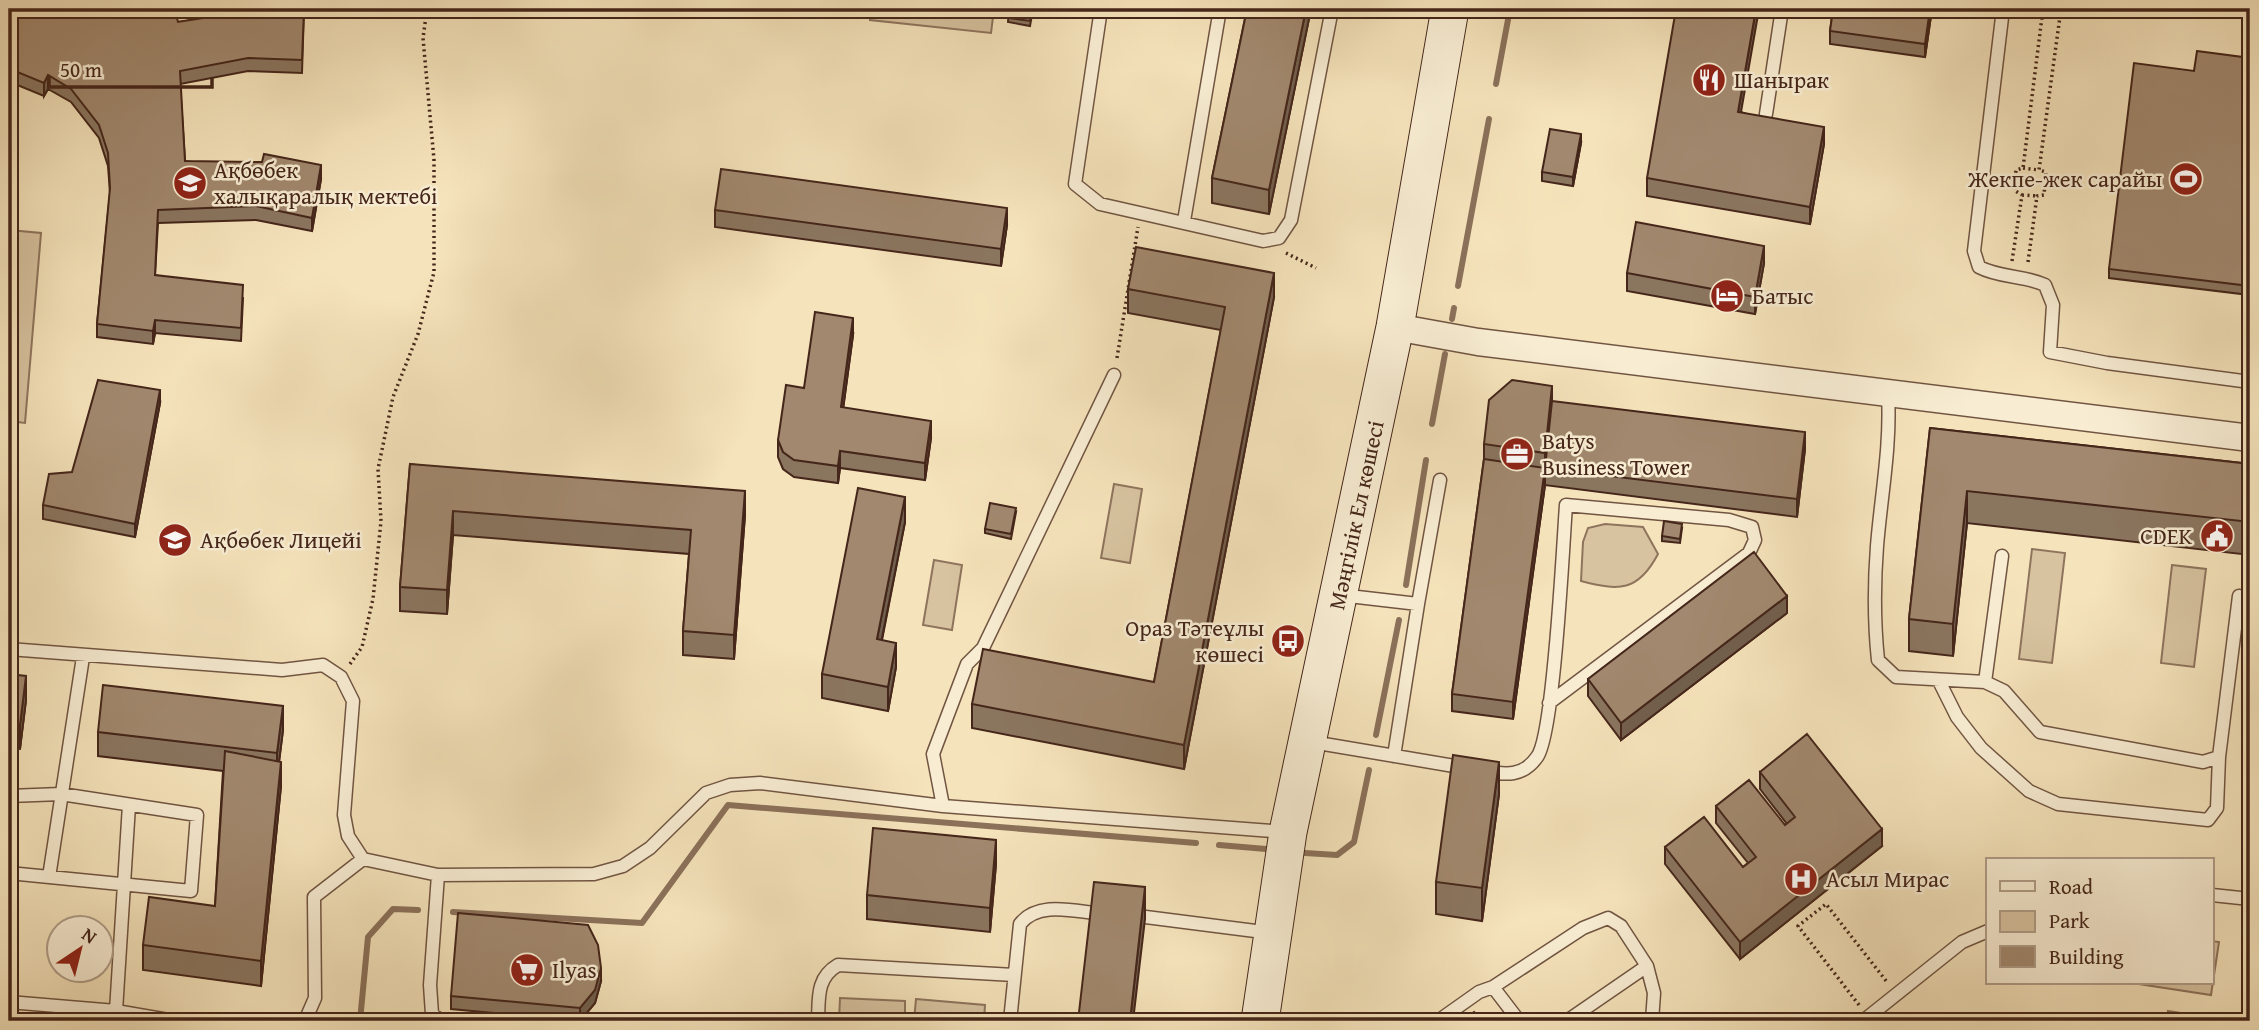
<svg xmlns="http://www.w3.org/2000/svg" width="2259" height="1030" font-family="'Gentium Book Plus',serif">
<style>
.green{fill:#d7c3a0;stroke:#8e745d;stroke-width:2}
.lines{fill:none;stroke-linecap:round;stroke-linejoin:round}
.stream{stroke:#8b715a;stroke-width:6}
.lane-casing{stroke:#715542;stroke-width:15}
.street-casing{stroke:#715542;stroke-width:29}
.secondary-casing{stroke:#45261a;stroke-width:39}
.path{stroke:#45261a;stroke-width:3.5;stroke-dasharray:2 3.5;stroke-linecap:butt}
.lane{stroke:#f8edd3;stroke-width:12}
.street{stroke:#f8edd3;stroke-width:26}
.secondary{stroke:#f8edd3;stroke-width:37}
.wall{fill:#8a755f;stroke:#45261a;stroke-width:2}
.shaded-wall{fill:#715f4d;stroke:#45261a;stroke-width:2}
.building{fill:#a1886e;stroke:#45261a;stroke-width:2}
.labels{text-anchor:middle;stroke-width:5;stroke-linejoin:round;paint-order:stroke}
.poi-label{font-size:23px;fill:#45261a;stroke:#f8edd3;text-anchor:start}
.street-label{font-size:23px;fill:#45261a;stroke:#f8edd3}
</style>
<rect width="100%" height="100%" fill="#f5e3bb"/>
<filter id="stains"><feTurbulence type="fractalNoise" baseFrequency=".00286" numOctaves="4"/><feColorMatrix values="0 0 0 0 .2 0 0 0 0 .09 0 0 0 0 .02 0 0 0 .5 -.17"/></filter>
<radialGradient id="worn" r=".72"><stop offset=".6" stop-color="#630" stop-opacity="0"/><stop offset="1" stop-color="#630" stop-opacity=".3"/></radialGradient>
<!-- green -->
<path class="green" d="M871,9H994L991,33L870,20Z
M9,230L41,233L25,423L9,421Z
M1114,484L1142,489L1130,563L1101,558Z
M1605,524L1643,527L1658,554C1638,592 1619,591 1581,581L1583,542L1588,528Z
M2032,549L2065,553L2052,663L2019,659Z
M934,560L962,565L952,630L923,625Z
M2172,565L2206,569L2194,667L2161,663Z
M2212,941L2219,942L2211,995L2132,983H2212Z
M840,998L905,1001V1021H839Z
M916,999L985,1005L984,1021H914Z
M2168,1011L2218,1019V1021H2167Z"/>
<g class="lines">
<!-- stream -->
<path class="stream" d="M1496,84L1510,9
M1458,286L1489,119
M1452,319L1454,308
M1432,424L1445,354
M1406,585L1426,460
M1376,735L1399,620
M1219,845L1266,849
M1305,853L1337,855L1354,842L1369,770
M453,912L642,923L728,805L1196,843
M360,1021L368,937L393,909L418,910"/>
<!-- lane casing -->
<g class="lane-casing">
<path id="lane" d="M1101,9L1075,184L1100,204L1263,241L1279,238L1291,220L1332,9
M2003,9L1974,251L1979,267C2000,278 2023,275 2045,285L2053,305L2050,352L2107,363L2250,382
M1766,114L1782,9
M1184,221L1220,9
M1888,395C1891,446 1881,496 1877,546C1874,585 1874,622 1878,660L1896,677L1985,682L2004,691L2040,732L2203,762L2219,757L2239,596
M1340,595L1418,604L1440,480
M9,649L282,670L323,665L341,677L353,701L344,815L348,836L363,859L438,875L594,874L623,866L650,848L706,793L730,785L760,783L943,806L1285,832
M1939,681L1957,717L1981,748L2029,791L2058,804L2208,820L2217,808L2219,757
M1985,682L2002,556
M1312,742L1466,768
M1394,756L1418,604
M1484,771C1506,775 1523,777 1537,757C1554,735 1563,545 1566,505L1729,520L1752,527L1755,540L1749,553L1549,703
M9,796L61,794L197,815L191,891L9,873
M943,806L933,754L967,664L983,648L1114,375
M438,875L430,985L432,1014L441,1021
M49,877L83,657
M2212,895L2250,899
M1130,915L1271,933
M1493,987L1583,928L1608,918L1621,926L1647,966
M9,1002L116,1011L129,805
M116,1011L174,1021
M305,1021L315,998L314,897L363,859
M818,1021C819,998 816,978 838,965L1014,975
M1010,1021L1020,924C1039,900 1076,912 1104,914
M1438,1021L1479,992L1493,987L1519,1021
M1567,1021L1647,966L1654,993L1652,1021
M1863,1021L1962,942L1988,931"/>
</g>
<!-- street casing -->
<g class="street-casing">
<path id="street" d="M1395,327L1478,342L2250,438"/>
</g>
<!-- secondary casing -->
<g class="secondary-casing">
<path id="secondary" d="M1260,1021L1288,832L1395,327L1450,9"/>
</g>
<!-- path -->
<path class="path" d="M2023,168L2039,170
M2022,195L2037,196
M1286,253L1316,268
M2012,261L2022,195L2014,190L2016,170L2023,168L2043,9
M2028,262L2037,196L2044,195L2046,172L2039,170L2061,9
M1117,358L1138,227
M350,664L362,647L373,599L381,521L378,469L393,397L418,334L434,272V160L423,38L427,9
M1859,1005L1798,926L1826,904L1887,982"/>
<!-- lane -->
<use href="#lane" class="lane"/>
<!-- street -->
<use href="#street" class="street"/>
<!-- secondary -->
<use href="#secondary" class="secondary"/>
</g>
<!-- wall -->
<path class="wall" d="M9,9L138,17L178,22L243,12L304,9L302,73L248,71L180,84L185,161L321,179L312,231L256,220L158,223L155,275L243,298L241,341L155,333L153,344L97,337V324L110,193L108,166L99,138L71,102L48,89L44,96L15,84H9Z
M1009,9H1033L1030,26L1008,22Z
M1247,9H1311L1269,214L1212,203V178Z
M1833,9H1932L1925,57L1830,44V31Z
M2250,58V295L2109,278V269L2194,71Z
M1741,112L1824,144L1810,224L1647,196V178Z
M1581,143L1573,186L1542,181V172Z
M715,210L1007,225L1001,266L715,227Z
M1764,263L1755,314L1627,291V273Z
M1128,289L1274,297L1184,769L972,728V704L1154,682L1221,330L1128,313Z
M853,335L843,408L931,438L925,480L840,468L838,483L794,477L783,469L778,457V440L804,388Z
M1552,402L1805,449L1797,517L1545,485L1513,719L1452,711V694L1484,459V444Z
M160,403L135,537L43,519V505L72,472Z
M1930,428L2250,464V555L1967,523L1953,656L1909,651V619Z
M410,464L745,515L734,659L683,655V631L689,554L453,535L447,614L400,611V587Z
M1016,512L1011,539L985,533V529Z
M905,522L882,640L896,667L888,711L822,698V674Z
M1682,528L1680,543L1662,541V536Z
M1787,613L1621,740L1588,696V679Z
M9,674L26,700L20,749L9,748Z
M283,730L279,762L281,786L261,986L143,970V945L215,906L223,771L98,756V732Z
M1760,772L1882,846L1740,959L1665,864V847L1743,867L1748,863L1716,823V806L1785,825L1787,824L1760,789Z
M1499,794L1482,921L1436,914V882Z
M996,864L990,932L867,919V895Z
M601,981L595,1003L580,1021L451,1009V996Z"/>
<!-- shaded-wall -->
<path class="shaded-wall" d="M1306,9H1311L1269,214V190Z
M1756,9H1759L1738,129V112Z
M1930,9H1932L1925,57V44Z
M48,75V89L44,96V83Z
M1824,127V144L1810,224V207Z
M1581,134V143L1573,186V177Z
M321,165V179L312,231V218Z
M1007,208V225L1001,266V249Z
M1764,246V263L1755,314V297Z
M1274,273V297L1184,769V745Z
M853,318V335L841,425V407Z
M155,320V333L153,344V331Z
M1552,386V419L1545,468V485L1513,719V702L1545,468V453Z
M160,390V403L135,537V524Z
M931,421V438L925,480V463Z
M1805,432V449L1797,517V499Z
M840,451V468L838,483V466Z
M745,491V515L734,659V635Z
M1967,491V523L1953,656V624Z
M905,497V522L877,663V639Z
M453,511V535L447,614V590Z
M1787,596V613L1621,740V723Z
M896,643V667L888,711V687Z
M26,676V700L20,749V725Z
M283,706V730L277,778V753Z
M281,762V786L261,986V961Z
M1499,762V794L1482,921V888Z
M1882,829V846L1740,959V942Z
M996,840V864L990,932V908Z
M1145,887V919L1133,1021H1130Z
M601,968V981L595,1003L580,1021V1008Z"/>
<!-- building -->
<path class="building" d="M9,9H109L138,17L175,11L178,22L243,12V9H304L302,60L248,58L180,71L185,161L262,162L264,154L321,165L312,218L256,206L158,210L155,275L243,285L241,328L155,320L153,331L97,324L110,188L108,153L99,125L71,89L48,75L44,83L15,71H9Z
M1009,9H1032L1030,21L1008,18Z
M1247,9H1306L1269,190L1212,178Z
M1676,9H1756L1738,112L1824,127L1810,207L1647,178Z
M1833,9H1930L1925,44L1830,31Z
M2197,51L2250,58V286L2109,269L2134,63L2194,71Z
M1550,129L1581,134L1573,177L1542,172Z
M721,169L1007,208L1001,249L715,210Z
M1636,222L1764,246L1755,297L1627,273Z
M1136,247L1274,273L1184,745L972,704L983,649L1154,682L1225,307L1128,289Z
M815,312L853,318L841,407L931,421L925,463L840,451L838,466L794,460L783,452L778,440L786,385L804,388Z
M98,380L160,390L135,524L43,505L49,474L72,472Z
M1512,380L1552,386L1545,453L1484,444L1489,400Z
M1552,401L1805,432L1797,499L1545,468Z
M1930,428L2250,464V522L1967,491L1953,624L1909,619Z
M1484,459L1545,468L1513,702L1452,694Z
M410,464L745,491L734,635L683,631L691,530L453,511L447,590L400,587Z
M858,488L905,497L877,639L896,643L888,687L822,674Z
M990,503L1016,508L1011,534L985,529Z
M1664,521L1682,524L1680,539L1662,536Z
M1754,552L1787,596L1621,723L1588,679Z
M9,674L26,676L20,725L9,724Z
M103,685L283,706L277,753L98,732Z
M1807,734L1882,829L1740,942L1665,847L1704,817L1743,867L1756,857L1716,806L1749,780L1785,825L1795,817L1760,772Z
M225,751L281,762L261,961L143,945L149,897L215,906Z
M1453,755L1499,762L1482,888L1436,882Z
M873,828L996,840L990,908L867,895Z
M1094,882L1145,887L1130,1021H1078Z
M458,913L588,925L598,945L601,968L595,990L580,1008L451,996Z
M1474,1012L1482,1021H1461Z
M392,1019L413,1021H392Z"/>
<!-- icons -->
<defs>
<g id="restaurant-disc" transform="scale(1.75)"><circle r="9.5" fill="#8f2418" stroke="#f8edd3"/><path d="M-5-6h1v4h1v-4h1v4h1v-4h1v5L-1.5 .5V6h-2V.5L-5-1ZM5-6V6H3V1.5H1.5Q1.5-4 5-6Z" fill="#fff"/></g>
<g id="stadium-disc" transform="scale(1.75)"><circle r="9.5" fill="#8f2418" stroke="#f8edd3"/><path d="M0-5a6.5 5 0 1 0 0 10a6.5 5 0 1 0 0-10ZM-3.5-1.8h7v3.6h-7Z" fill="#fff"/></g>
<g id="school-disc" transform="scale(1.75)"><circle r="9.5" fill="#8f2418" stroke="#f8edd3"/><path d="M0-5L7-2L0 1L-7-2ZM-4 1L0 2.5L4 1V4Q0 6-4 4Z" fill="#fff"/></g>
<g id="hotel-disc" transform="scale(1.75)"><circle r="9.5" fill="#8f2418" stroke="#f8edd3"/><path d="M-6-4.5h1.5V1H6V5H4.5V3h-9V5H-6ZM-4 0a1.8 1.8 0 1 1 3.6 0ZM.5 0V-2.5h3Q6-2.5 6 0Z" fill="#fff"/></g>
<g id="office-disc" transform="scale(1.75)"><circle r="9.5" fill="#8f2418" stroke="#f8edd3"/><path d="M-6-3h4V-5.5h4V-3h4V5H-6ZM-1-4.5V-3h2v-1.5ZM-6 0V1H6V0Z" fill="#fff"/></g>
<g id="civic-disc" transform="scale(1.75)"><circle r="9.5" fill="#8f2418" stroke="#f8edd3"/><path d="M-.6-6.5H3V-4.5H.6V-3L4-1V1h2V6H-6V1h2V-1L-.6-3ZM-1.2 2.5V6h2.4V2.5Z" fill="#fff"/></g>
<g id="bus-disc" transform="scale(1.75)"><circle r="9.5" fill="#8f2418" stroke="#f8edd3"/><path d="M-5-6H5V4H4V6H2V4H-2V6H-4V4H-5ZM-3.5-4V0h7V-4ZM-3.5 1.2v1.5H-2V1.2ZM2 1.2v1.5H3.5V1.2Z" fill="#fff"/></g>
<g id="hospital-disc" transform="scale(1.75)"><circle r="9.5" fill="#8f2418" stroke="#f8edd3"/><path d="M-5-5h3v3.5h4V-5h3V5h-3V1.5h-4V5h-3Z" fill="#fff"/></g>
<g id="supermarket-disc" transform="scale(1.75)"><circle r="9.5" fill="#8f2418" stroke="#f8edd3"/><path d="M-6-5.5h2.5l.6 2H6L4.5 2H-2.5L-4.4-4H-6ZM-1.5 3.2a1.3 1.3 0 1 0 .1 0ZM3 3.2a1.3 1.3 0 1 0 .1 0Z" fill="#fff"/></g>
</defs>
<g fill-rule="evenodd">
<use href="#restaurant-disc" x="1709" y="80"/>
<use href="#stadium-disc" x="2186" y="179"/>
<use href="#school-disc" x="190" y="183"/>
<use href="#hotel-disc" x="1727" y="296"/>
<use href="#office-disc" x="1517" y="454"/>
<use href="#civic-disc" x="2217" y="536"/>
<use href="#school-disc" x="175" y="540"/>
<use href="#bus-disc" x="1288" y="641"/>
<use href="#hospital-disc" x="1801" y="879"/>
<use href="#supermarket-disc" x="527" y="970"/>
</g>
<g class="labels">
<!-- poi labels -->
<g class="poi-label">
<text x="1734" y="88">Шанырак</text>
<text x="214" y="178">Ақбөбек<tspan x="214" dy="26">халықаралық мектебі</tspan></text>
<text x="2162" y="187" text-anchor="end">Жекпе-жек сарайы</text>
<text x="1752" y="304">Батыс</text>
<text x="1542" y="449">Batys<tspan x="1542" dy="26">Business Tower</tspan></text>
<text x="2192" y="544" text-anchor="end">CDEK</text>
<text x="200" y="548">Ақбөбек Лицейі</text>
<text x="1264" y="636" text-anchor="end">Ораз Тәтеұлы<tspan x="1264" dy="26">көшесі</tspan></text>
<text x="1826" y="887">Асыл Мирас</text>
<text x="552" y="978">Ilyas</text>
</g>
<!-- street labels -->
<g class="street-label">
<text transform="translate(1356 515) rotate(-78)" y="8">Мәңгілік Ел көшесі</text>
</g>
</g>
<!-- margin -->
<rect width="2259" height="1030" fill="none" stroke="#f5e3bb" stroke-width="35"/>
<rect x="10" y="10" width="2238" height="1009" fill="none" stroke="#45261a" stroke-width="3.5"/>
<rect x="18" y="18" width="2224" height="995" fill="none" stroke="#45261a" stroke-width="2"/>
<!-- legend -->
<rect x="1986" y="858" width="228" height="126" fill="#f8edd3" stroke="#b09d89" stroke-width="2"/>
<rect x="2000" y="881" width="35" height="10" fill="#f8edd3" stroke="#b09d89" stroke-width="2"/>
<text x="2049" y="894" font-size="21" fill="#45261a">Road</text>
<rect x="2000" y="911" width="35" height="21" fill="#d7c3a0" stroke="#b09d89" stroke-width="2"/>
<text x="2049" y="928" font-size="21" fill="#45261a">Park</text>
<rect x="2000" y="946" width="35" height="21" fill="#a1886e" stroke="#b09d89" stroke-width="2"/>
<text x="2049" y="964" font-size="21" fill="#45261a">Building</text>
<!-- north arrow -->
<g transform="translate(80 949) rotate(35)"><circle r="33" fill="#f8edd3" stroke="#b09d89" stroke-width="2"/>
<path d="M0-5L12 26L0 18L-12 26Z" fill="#8f2418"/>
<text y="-10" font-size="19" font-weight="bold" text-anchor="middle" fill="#45261a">N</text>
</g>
<!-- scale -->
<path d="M49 77v10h163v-10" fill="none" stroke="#45261a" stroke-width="3.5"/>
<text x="60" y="77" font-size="21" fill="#45261a" stroke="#f8edd3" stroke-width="5" paint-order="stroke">50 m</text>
<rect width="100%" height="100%" filter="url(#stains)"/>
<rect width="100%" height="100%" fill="url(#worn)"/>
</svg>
